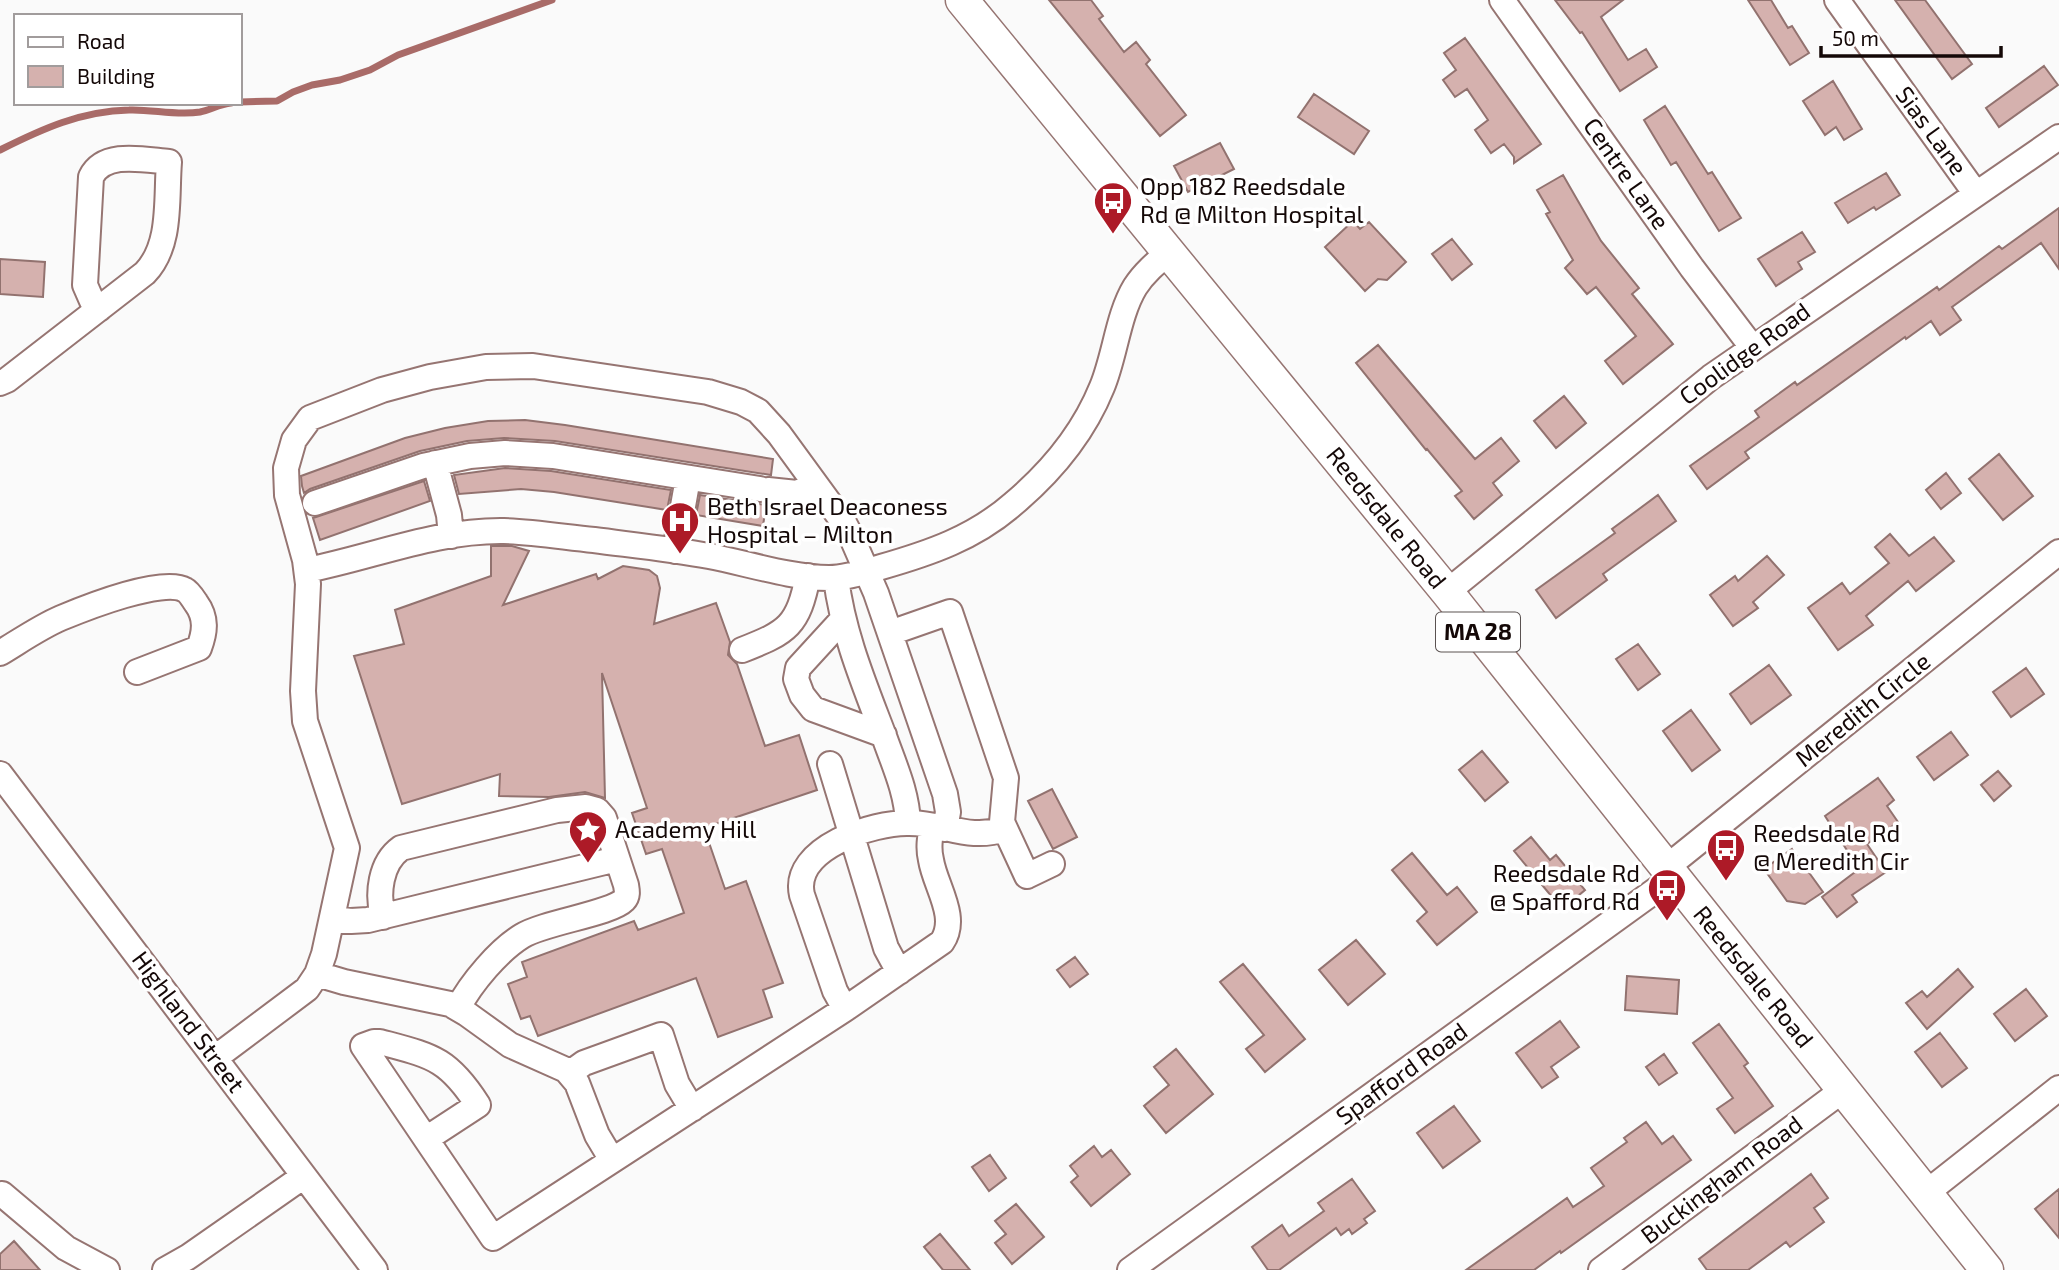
<svg xmlns="http://www.w3.org/2000/svg" width="2059" height="1270" font-family="'Exo 2',sans-serif">
<style>
.lines{fill:none;stroke-linecap:round;stroke-linejoin:round}
.stream{stroke:#a96b68;stroke-width:7}
.building{fill:#d5b1ae;stroke:#92726f;stroke-width:2}
.minor-casing{stroke:#967572;stroke-width:28}
.major-casing{stroke:#967572;stroke-width:35}
.minor{stroke:#fff;stroke-width:24}
.major{stroke:#fff;stroke-width:32}
.labels{text-anchor:middle;stroke-width:7;stroke-linejoin:round;paint-order:stroke}
.shield{fill:#fff;stroke:#5a5251;stroke-width:2}
.shield-label{font-size:23px;font-weight:bold;fill:#140807}
.street-label{font-size:24px;fill:#140807;stroke:#fff}
.poi-label{font-size:24px;fill:#140807;stroke:#fff;text-anchor:start}
</style>
<rect width="100%" height="100%" fill="#fafafa"/>
<g class="lines">
<!-- stream -->
<path class="stream" d="M240,102L277,101L293,92L312,85L340,80L370,70L398,55L552,0
M0,150C42,129 81,111 129,110C152,109 176,116 200,112C210,110 220,104 231,103"/>
</g>
<!-- building -->
<path class="building" d="M1049,0H1091L1103,16L1099,19L1124,52L1136,42L1150,60L1146,64L1186,115L1160,136Z
M1555,0H1623L1601,17L1628,60L1646,49L1657,67L1620,91L1582,32L1580,33Z
M1748,0H1771L1788,28L1792,26L1809,53L1790,65Z
M1895,0H1925L1972,64L1952,79Z
M1465,38L1541,144L1514,163V157L1504,144L1491,153L1475,130L1488,120L1467,89L1455,97L1443,80L1456,70L1444,53Z
M2044,66L2058,85L1999,127L1986,108Z
M1833,81L1862,129L1844,140L1836,127L1825,135L1803,101Z
M1314,94L1369,131L1354,154L1298,117Z
M1665,106L1708,174L1712,172L1741,218L1719,231L1676,162L1671,165L1644,120Z
M1220,143L1234,169L1188,192L1174,166Z
M1886,173L1900,195L1876,210L1874,207L1848,223L1835,203Z
M1563,175L1601,241L1639,288L1632,294L1673,344L1623,384L1605,361L1636,336L1596,287L1587,294L1565,268L1573,260L1546,214L1550,212L1537,190Z
M2059,208V269L2041,243L1952,307L1961,320L1940,335L1931,321L1906,339L1905,337L1745,452L1749,458L1707,489L1690,466L1759,417L1755,411L1795,382L1797,385L1937,287L1939,290L1999,246L2002,249Z
M1353,221L1360,229L1369,222L1406,262L1387,280L1378,279L1365,291L1325,247Z
M1802,232L1815,252L1798,262L1802,269L1776,286L1758,259Z
M1452,239L1472,264L1452,280L1432,254Z
M0,259L45,262L43,297L0,294Z
M1378,345L1475,459L1501,438L1519,461L1493,483L1502,495L1474,519L1455,496L1462,491L1427,449L1426,450L1356,363Z
M1564,396L1586,423L1556,448L1534,421Z
M525,420L565,425L773,459L771,475L555,441L504,438L467,441L420,451L310,489L304,493L302,486L301,476L405,438L445,428L488,421Z
M1999,454L2033,496L2003,520L1969,479Z
M505,468L551,471L671,490L667,510L554,492L521,489L459,494L454,475Z
M1946,473L1961,493L1941,509L1926,490Z
M424,481L430,501L320,540L313,518Z
M700,495L766,505L763,526L696,515Z
M1658,495L1676,521L1603,574L1607,580L1556,618L1536,590L1615,533L1612,529Z
M1890,534L1909,556L1934,537L1954,561L1916,591L1908,581L1866,616L1873,625L1838,650L1808,608L1842,583L1850,594L1889,563L1875,547Z
M491,546H512L529,551L503,605L596,574L598,579L623,566L649,570L657,576L660,588L654,624L716,603L730,642L728,655L737,664L765,746L799,735L817,790L704,828L725,889L746,881L783,983L763,990L772,1017L718,1037L696,978L538,1036L530,1016L521,1019L508,984L527,977L522,962L634,921L638,930L684,913L662,849L646,854L632,813L647,808L602,673L605,798L585,792L549,797L499,796L500,774L402,804L354,656L404,644L395,610L491,576Z
M1767,556L1784,575L1753,602L1758,608L1733,626L1710,595L1735,576L1738,581Z
M1638,644L1660,674L1638,690L1616,659Z
M1769,665L1791,695L1751,724L1730,694Z
M2026,668L2044,694L2011,717L1993,692Z
M1691,710L1720,750L1692,771L1663,731Z
M1951,732L1968,755L1934,780L1917,757Z
M1482,751L1508,782L1485,801L1459,770Z
M1998,771L2011,786L1994,801L1981,785Z
M1878,778L1894,800L1887,806L1898,822L1867,844L1886,872L1852,895L1857,902L1837,917L1822,897L1859,869L1825,816Z
M1052,789L1077,837L1053,849L1028,801Z
M1531,837L1550,860L1556,855L1585,890L1562,909L1514,851Z
M1792,849L1823,892L1805,904L1787,901L1764,869Z
M1412,853L1447,895L1457,887L1477,912L1437,945L1417,921L1427,912L1392,870Z
M1356,940L1385,974L1348,1005L1319,970Z
M1075,957L1088,974L1070,987L1057,970Z
M1243,964L1305,1039L1265,1072L1246,1049L1264,1035L1220,982Z
M1958,969L1973,987L1927,1029L1906,1003L1922,991L1927,997Z
M1627,976L1679,980L1677,1014L1625,1010Z
M2026,989L2047,1016L2015,1041L1994,1014Z
M1560,1021L1579,1047L1551,1067L1558,1077L1542,1088L1516,1053Z
M1719,1024L1748,1063L1744,1066L1773,1106L1735,1133L1717,1109L1733,1098L1693,1043Z
M1940,1033L1967,1068L1942,1087L1915,1052Z
M1176,1049L1213,1094L1166,1133L1144,1106L1169,1085L1154,1067Z
M1664,1054L1677,1073L1659,1085L1646,1067Z
M1454,1106L1480,1141L1443,1168L1417,1133Z
M1646,1122L1662,1144L1673,1136L1691,1160L1561,1253L1560,1251L1534,1270H1466L1567,1198L1573,1207L1604,1186L1591,1168L1627,1142L1624,1138Z
M1094,1146L1102,1157L1111,1150L1130,1174L1091,1206L1071,1182L1078,1176L1070,1166Z
M990,1155L1006,1178L989,1191L972,1167Z
M1811,1174L1828,1198L1814,1208L1824,1222L1790,1247L1786,1242L1748,1270H1707L1699,1259Z
M1352,1179L1375,1211L1364,1219L1367,1223L1352,1234L1349,1229L1341,1235L1336,1228L1279,1270H1268L1252,1247L1282,1225L1289,1236L1324,1211L1318,1203Z
M2059,1189V1238L2035,1209Z
M1016,1204L1044,1237L1012,1264L995,1243L1006,1234L995,1221Z
M940,1234L970,1270H943L924,1247Z
M14,1241L40,1270H0V1254Z"/>
<g class="lines">
<!-- minor casing -->
<g class="minor-casing">
<path id="minor" d="M1502,0L1692,268L1752,347
M1837,0L1976,194
M0,383L7,380L145,273C172,245 166,199 169,162C145,160 104,150 91,177L85,285L92,301L99,309
M435,463L449,515L451,536
M768,490L797,493L816,485
M315,503L423,466L470,456L505,453L553,456L760,489
M675,551L688,478
M307,570C373,557 436,530 504,531C534,532 564,537 594,540C632,545 671,549 709,556C746,563 792,578 829,578C846,578 864,572 881,567C930,553 974,538 1013,504C1051,472 1083,434 1102,387C1115,356 1118,315 1135,287C1144,273 1156,263 1168,253
M836,578C843,635 865,686 885,739C895,767 907,793 908,823
M1447,592L1711,377L2059,137
M842,620L798,668L796,679L802,695L813,709L884,735
M890,633L950,612L1006,778L1002,822L1027,876L1052,864
M742,650C788,632 798,626 808,576
M0,653C20,641 40,627 61,618C85,608 163,577 185,590C189,592 194,600 196,603C207,618 205,632 199,648L137,672
M830,764L886,948L899,972
M0,774L375,1270
M1667,867L2059,552
M383,917C377,894 380,863 401,848L557,810L586,807L597,810L604,818L626,885C627,891 628,896 624,900C610,914 545,922 522,936C499,950 471,983 458,1008
M333,919L351,921L368,920L617,859
M317,974L344,982L450,1004L467,1014L510,1045L566,1070L577,1083L597,1135L612,1160
M845,1009L835,991L802,895C791,848 874,822 909,823C945,823 968,841 1005,829
M215,1058L307,989L317,974L324,954L347,848L305,721L303,691L308,584L305,560L287,495L286,468L294,440L310,418L382,390L430,377L486,367L533,366L708,392L741,402L758,411L779,434L844,523L852,538L876,593L945,794L948,812L945,829
M570,1073L584,1063L661,1035L677,1084L692,1109
M426,1139L478,1105C448,1058 432,1056 380,1042H374L363,1046L493,1238L845,1009L942,942C959,917 935,886 931,860C928,848 930,837 932,826
M1926,1193L2059,1088
M2,1194L66,1248L107,1270
M165,1270L188,1257L304,1176
M1130,1270L1674,877
M1601,1270L1843,1090"/>
</g>
<!-- major casing -->
<g class="major-casing">
<path id="major" d="M962,0L1447,592L1987,1270"/>
</g>
<!-- minor -->
<use href="#minor" class="minor"/>
<!-- major -->
<use href="#major" class="major"/>
</g>
<!-- icons -->
<defs>
<g id="bus-pin" transform="scale(2.0125)"><path d="M0 17L-7.5 6A9.5 9.5 0 1 1 7.5 6Z" fill="#ad1a27" stroke="#fff"/><path d="M-5-6H5V4H4V6H2V4H-2V6H-4V4H-5ZM-3.5-4V0h7V-4ZM-3.5 1.2v1.5H-2V1.2ZM2 1.2v1.5H3.5V1.2Z" fill="#fff"/></g>
<g id="hospital-pin" transform="scale(2.0125)"><path d="M0 17L-7.5 6A9.5 9.5 0 1 1 7.5 6Z" fill="#ad1a27" stroke="#fff"/><path d="M-5-5h3v3.5h4V-5h3V5h-3V1.5h-4V5h-3Z" fill="#fff"/></g>
<g id="sight-pin" transform="scale(2.0125)"><path d="M0 17L-7.5 6A9.5 9.5 0 1 1 7.5 6Z" fill="#ad1a27" stroke="#fff"/><path d="M0-6L1.8-2.2L6-1.7L2.9 1.2L3.7 5.4L0 3.3L-3.7 5.4L-2.9 1.2L-6-1.7L-1.8-2.2Z" fill="#fff"/></g>
</defs>
<g fill-rule="evenodd">
<use href="#bus-pin" x="1113" y="201"/>
<use href="#hospital-pin" x="680" y="521"/>
<use href="#sight-pin" x="588" y="830"/>
<use href="#bus-pin" x="1726" y="848"/>
<use href="#bus-pin" x="1667" y="888"/>
</g>
<g class="labels">
<!-- shield labels -->
<rect class="shield" x="1436" y="612.5" width="84" height="39" rx="5"/>
<g class="shield-label">
<text x="1478" y="640">MA 28</text>
</g>
<!-- street labels -->
<g class="street-label">
<text transform="translate(1931 131) rotate(54)" y="8">Sias Lane</text>
<text transform="translate(1626 174) rotate(55)" y="8">Centre Lane</text>
<text transform="translate(1745 354) rotate(-36)" y="8">Coolidge Road</text>
<text transform="translate(1386 518) rotate(51)" y="8">Reedsdale Road</text>
<text transform="translate(1863 710) rotate(-39)" y="8">Meredith Circle</text>
<text transform="translate(1753 977) rotate(51)" y="8">Reedsdale Road</text>
<text transform="translate(188 1022) rotate(53)" y="8">Highland Street</text>
<text transform="translate(1402 1074) rotate(-36)" y="8">Spafford Road</text>
<text transform="translate(1722 1180) rotate(-37)" y="8">Buckingham Road</text>
</g>
<!-- poi labels -->
<g class="poi-label">
<text x="1140" y="195">Opp 182 Reedsdale<tspan x="1140" dy="28">Rd @ Milton Hospital</tspan></text>
<text x="707" y="515">Beth Israel Deaconess<tspan x="707" dy="28">Hospital – Milton</tspan></text>
<text x="615" y="838">Academy Hill</text>
<text x="1753" y="842">Reedsdale Rd<tspan x="1753" dy="28">@ Meredith Cir</tspan></text>
<text x="1640" y="882" text-anchor="end">Reedsdale Rd<tspan x="1640" dy="28">@ Spafford Rd</tspan></text>
</g>
</g>
<!-- legend -->
<rect x="14" y="14" width="228" height="91" fill="#ffffff" stroke="#a19c9c" stroke-width="2"/>
<rect x="28" y="37" width="35" height="10" fill="#ffffff" stroke="#a19c9c" stroke-width="2"/>
<text x="77" y="49" font-size="21" fill="#140807">Road</text>
<rect x="28" y="66" width="35" height="21" fill="#d5b1ae" stroke="#a19c9c" stroke-width="2"/>
<text x="77" y="84" font-size="21" fill="#140807">Building</text>
<!-- scale -->
<path d="M1821 46v10h180v-10" fill="none" stroke="#140807" stroke-width="3.5"/>
<text x="1832" y="46" font-size="21" fill="#140807" stroke="#ffffff" stroke-width="5" paint-order="stroke">50 m</text>
</svg>
